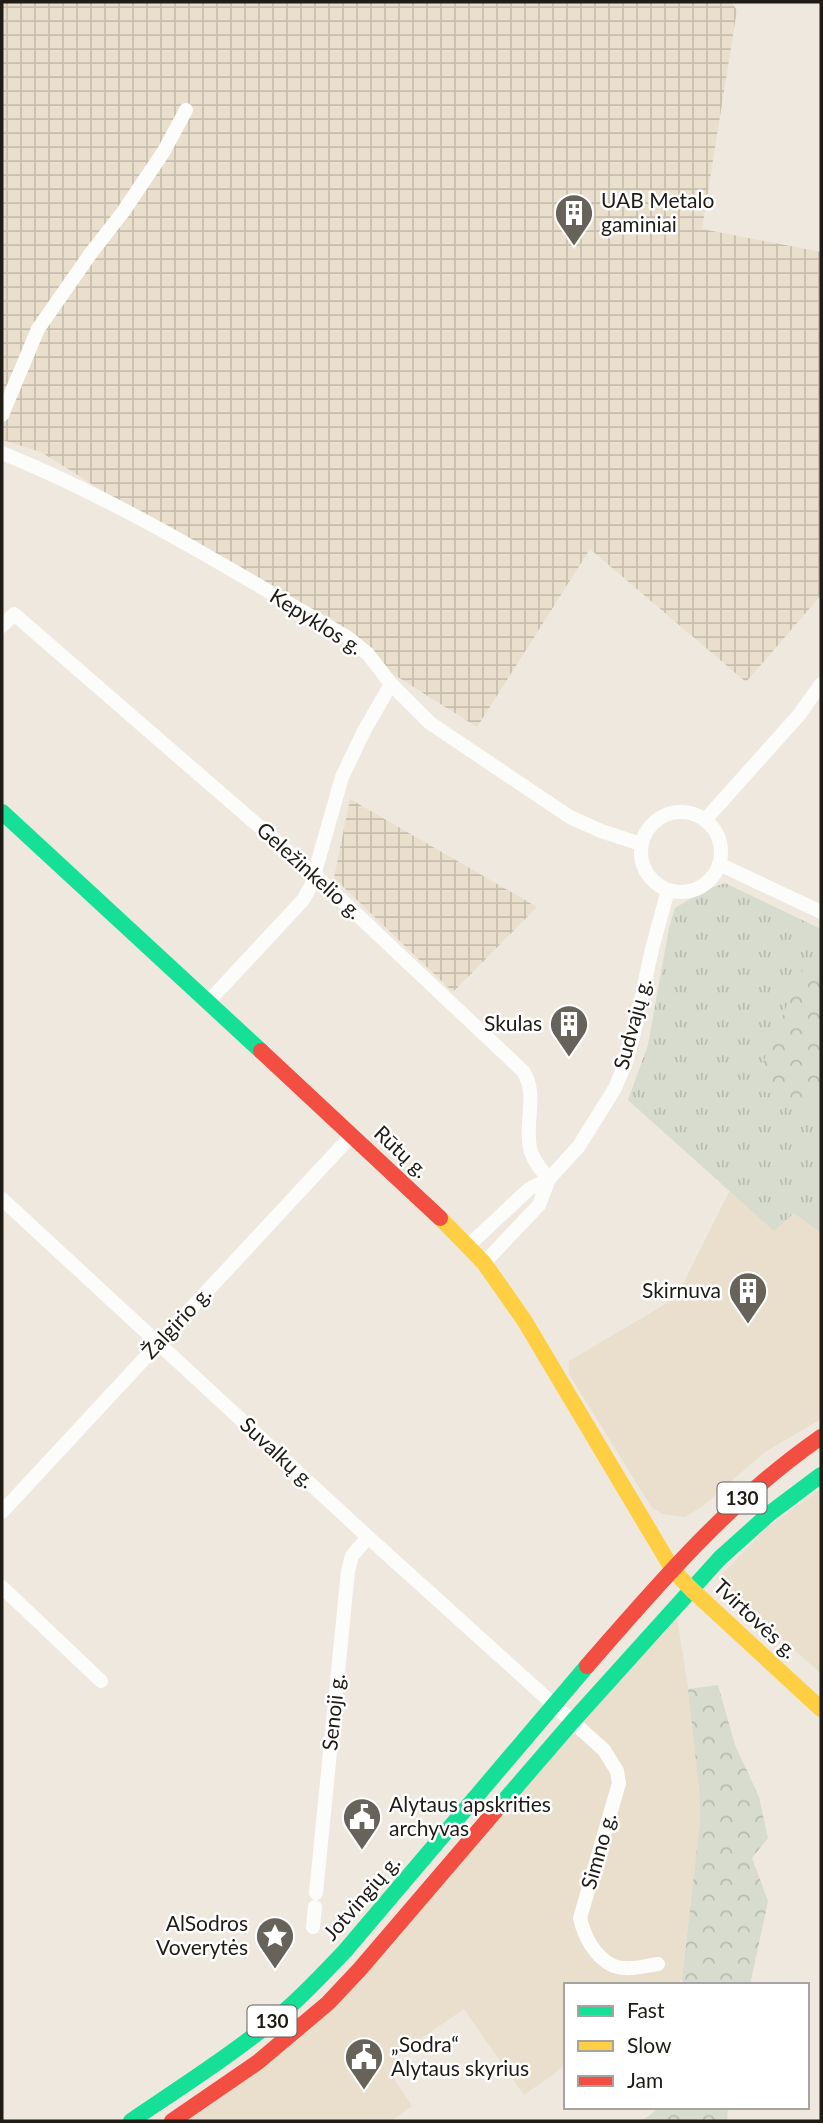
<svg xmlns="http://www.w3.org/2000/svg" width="823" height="2123" font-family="Lato,sans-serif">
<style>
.built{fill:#eadecd}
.industrial{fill:url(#industrial-grid)}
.grass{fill:url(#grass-tufts)}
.park{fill:url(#park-crowns)}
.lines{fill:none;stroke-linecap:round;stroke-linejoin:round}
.street{stroke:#fcfcfa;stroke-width:14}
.fast{stroke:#16e098;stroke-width:16}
.slow{stroke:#ffcf43;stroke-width:16}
.jam{stroke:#f24e42;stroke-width:16}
.labels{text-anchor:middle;stroke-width:5;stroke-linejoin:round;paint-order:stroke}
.shield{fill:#fff;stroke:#625f5b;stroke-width:2}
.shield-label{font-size:19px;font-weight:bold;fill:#1f1b15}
.poi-label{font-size:21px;fill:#1f1b15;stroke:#fff;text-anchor:start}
.street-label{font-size:21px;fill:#1f1b15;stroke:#fff}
</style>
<defs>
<pattern id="industrial-grid" width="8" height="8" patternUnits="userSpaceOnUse" patternTransform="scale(1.75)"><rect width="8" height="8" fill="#eadecd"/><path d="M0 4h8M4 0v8" fill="none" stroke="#c8beaf"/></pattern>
<pattern id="grass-tufts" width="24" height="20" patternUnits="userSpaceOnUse" patternTransform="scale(1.75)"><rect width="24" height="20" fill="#d7dcce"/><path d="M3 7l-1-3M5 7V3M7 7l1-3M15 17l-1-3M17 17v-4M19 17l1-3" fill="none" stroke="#b8bcb0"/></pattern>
<pattern id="park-crowns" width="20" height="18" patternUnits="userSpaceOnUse" patternTransform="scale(1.75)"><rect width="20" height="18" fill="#d7dcce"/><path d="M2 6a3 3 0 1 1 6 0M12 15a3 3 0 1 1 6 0" fill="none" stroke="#b8bcb0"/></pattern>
</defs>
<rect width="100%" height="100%" fill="#eee8de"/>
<!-- built -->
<path class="built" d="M730,1190L774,1230L794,1212L821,1232V1419L765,1452L703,1506L685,1517L663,1514L652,1508L569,1374V1361L676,1298Z
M821,1488V1674L717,1579L768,1527Z
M677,1619L691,1705L699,1788L700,1821L682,1979L675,1985H566V2065L524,2095L464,2009L397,2055L395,2081L412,2106L391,2121H182L260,2068Z"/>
<!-- industrial -->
<path class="industrial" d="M2,2H731L737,10L702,229L821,252V595L746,682L590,549L477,727L41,452L2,440Z
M350,799L537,907L453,992L334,878Z"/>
<!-- grass -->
<path class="grass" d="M725,883L821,929V1233L794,1213L774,1231L628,1100L648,1045L669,928L675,908L705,890Z"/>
<!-- park -->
<path class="park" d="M802,969L821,971V1107L811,1102L752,1089Z
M718,1685L735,1745L759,1797L768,1838L752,1858L768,1901L750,1985H683L682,1979L700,1821L699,1788L688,1689Z
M660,2107H728L727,2121H642Z"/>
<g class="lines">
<!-- street -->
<path class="street" d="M2,415L38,329L91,253L123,212L164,151L186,110
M2,453C123,502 234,572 347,637L368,654L391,684L430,723L570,817L601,831L641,844
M2,626L14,614L315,875L523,1071C539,1095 523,1125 531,1152C535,1163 542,1171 549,1179
M641 852a40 40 0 1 1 80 0a40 40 0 1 1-80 0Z
M705,820L799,715L821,684
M719,864L821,912
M208,1002L303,900L311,886L342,777L364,731L391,684
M2,1199L368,1537L604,1750L617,1771L619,1783L580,1918C584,1936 595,1958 614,1966C627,1971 644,1966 658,1964
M468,1246L529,1189L549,1179
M484,1263L539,1205L549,1179L579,1146L615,1088L626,1062L633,1037L652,949L668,890
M2,1512L352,1135
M2,1587L101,1681
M316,1893L348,1571L352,1556L368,1537
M313,1927L315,1907"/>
<!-- fast -->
<path class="fast" d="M2,812L261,1051
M497,1809L573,1721L720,1558L769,1514L821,1475
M131,2121C181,2087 233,2054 280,2015C303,1996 324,1973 345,1951L587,1666"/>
<!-- slow -->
<path class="slow" d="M440,1218L484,1263L524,1320L673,1570L691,1589L821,1709"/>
<!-- jam -->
<path class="jam" d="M261,1051L440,1218
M587,1666C660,1582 729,1501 821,1437
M172,2121L258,2062L328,2003L360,1969L497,1809"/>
</g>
<!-- icons -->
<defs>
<g id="building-pin" transform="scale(2.0125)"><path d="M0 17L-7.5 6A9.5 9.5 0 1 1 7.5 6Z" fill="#67635b" stroke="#fff"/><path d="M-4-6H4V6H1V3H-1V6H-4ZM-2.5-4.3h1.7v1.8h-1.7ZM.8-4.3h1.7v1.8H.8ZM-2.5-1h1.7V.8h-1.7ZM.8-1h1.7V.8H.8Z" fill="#fff"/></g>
<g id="civic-pin" transform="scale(2.0125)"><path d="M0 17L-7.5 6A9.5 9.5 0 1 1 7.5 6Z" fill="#67635b" stroke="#fff"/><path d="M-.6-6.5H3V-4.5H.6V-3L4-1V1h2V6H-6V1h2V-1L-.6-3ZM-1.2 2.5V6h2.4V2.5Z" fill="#fff"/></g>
<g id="sight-pin" transform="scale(2.0125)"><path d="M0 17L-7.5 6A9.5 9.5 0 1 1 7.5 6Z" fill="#67635b" stroke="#fff"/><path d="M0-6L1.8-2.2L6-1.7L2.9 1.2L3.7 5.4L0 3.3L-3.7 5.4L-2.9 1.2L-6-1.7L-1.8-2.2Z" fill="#fff"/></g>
</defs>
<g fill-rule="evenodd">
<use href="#building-pin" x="574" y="213"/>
<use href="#building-pin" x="569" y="1024"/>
<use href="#building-pin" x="748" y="1291"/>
<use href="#civic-pin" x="362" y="1817"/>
<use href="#sight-pin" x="275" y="1936"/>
<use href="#civic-pin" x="364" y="2057"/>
</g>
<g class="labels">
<!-- shield labels -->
<g class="shield">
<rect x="717.5" y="1482.5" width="49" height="31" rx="5"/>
<rect x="247.5" y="2005.5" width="49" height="31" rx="5"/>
</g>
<g class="shield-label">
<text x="742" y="1505">130</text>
<text x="272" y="2028">130</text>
</g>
<!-- poi labels -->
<g class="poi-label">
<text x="601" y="208">UAB Metalo<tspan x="601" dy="24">gaminiai</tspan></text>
<text x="542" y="1031" text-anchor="end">Skulas</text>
<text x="721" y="1298" text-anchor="end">Skirnuva</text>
<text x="389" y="1812">Alytaus apskrities<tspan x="389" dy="24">archyvas</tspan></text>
<text x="248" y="1931" text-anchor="end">AlSodros<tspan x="248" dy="24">Voverytės</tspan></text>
<text x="391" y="2052">„Sodra“<tspan x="391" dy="24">Alytaus skyrius</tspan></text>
</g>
<!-- street labels -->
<g class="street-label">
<text transform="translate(316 622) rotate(32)" y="7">Kepyklos g.</text>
<text transform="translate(309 871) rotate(42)" y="7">Geležinkelio g.</text>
<text transform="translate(633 1024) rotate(-75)" y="7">Sudvajų g.</text>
<text transform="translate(401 1152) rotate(43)" y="7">Rūtų g.</text>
<text transform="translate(177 1323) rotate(-47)" y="7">Žalgirio g.</text>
<text transform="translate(277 1453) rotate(43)" y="7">Suvalkų g.</text>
<text transform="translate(755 1619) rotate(43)" y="7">Tvirtovės g.</text>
<text transform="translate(334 1712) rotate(-84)" y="7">Senoji g.</text>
<text transform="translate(599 1851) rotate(-74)" y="7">Simno g.</text>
<text transform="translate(362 1898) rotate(-49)" y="7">Jotvingių g.</text>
</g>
</g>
<!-- border -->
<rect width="823" height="2123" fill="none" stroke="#1f1b15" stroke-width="7"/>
<!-- legend -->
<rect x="564" y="1983" width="245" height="126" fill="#ffffff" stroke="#a5a4a1" stroke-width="2"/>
<rect x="578" y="2006" width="35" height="10" fill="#16e098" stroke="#a5a4a1" stroke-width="2"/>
<text x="627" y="2018" font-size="21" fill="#1f1b15">Fast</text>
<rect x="578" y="2041" width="35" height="10" fill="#ffcf43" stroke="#a5a4a1" stroke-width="2"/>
<text x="627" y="2053" font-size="21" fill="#1f1b15">Slow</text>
<rect x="578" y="2076" width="35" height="10" fill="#f24e42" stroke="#a5a4a1" stroke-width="2"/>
<text x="627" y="2088" font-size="21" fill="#1f1b15">Jam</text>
</svg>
